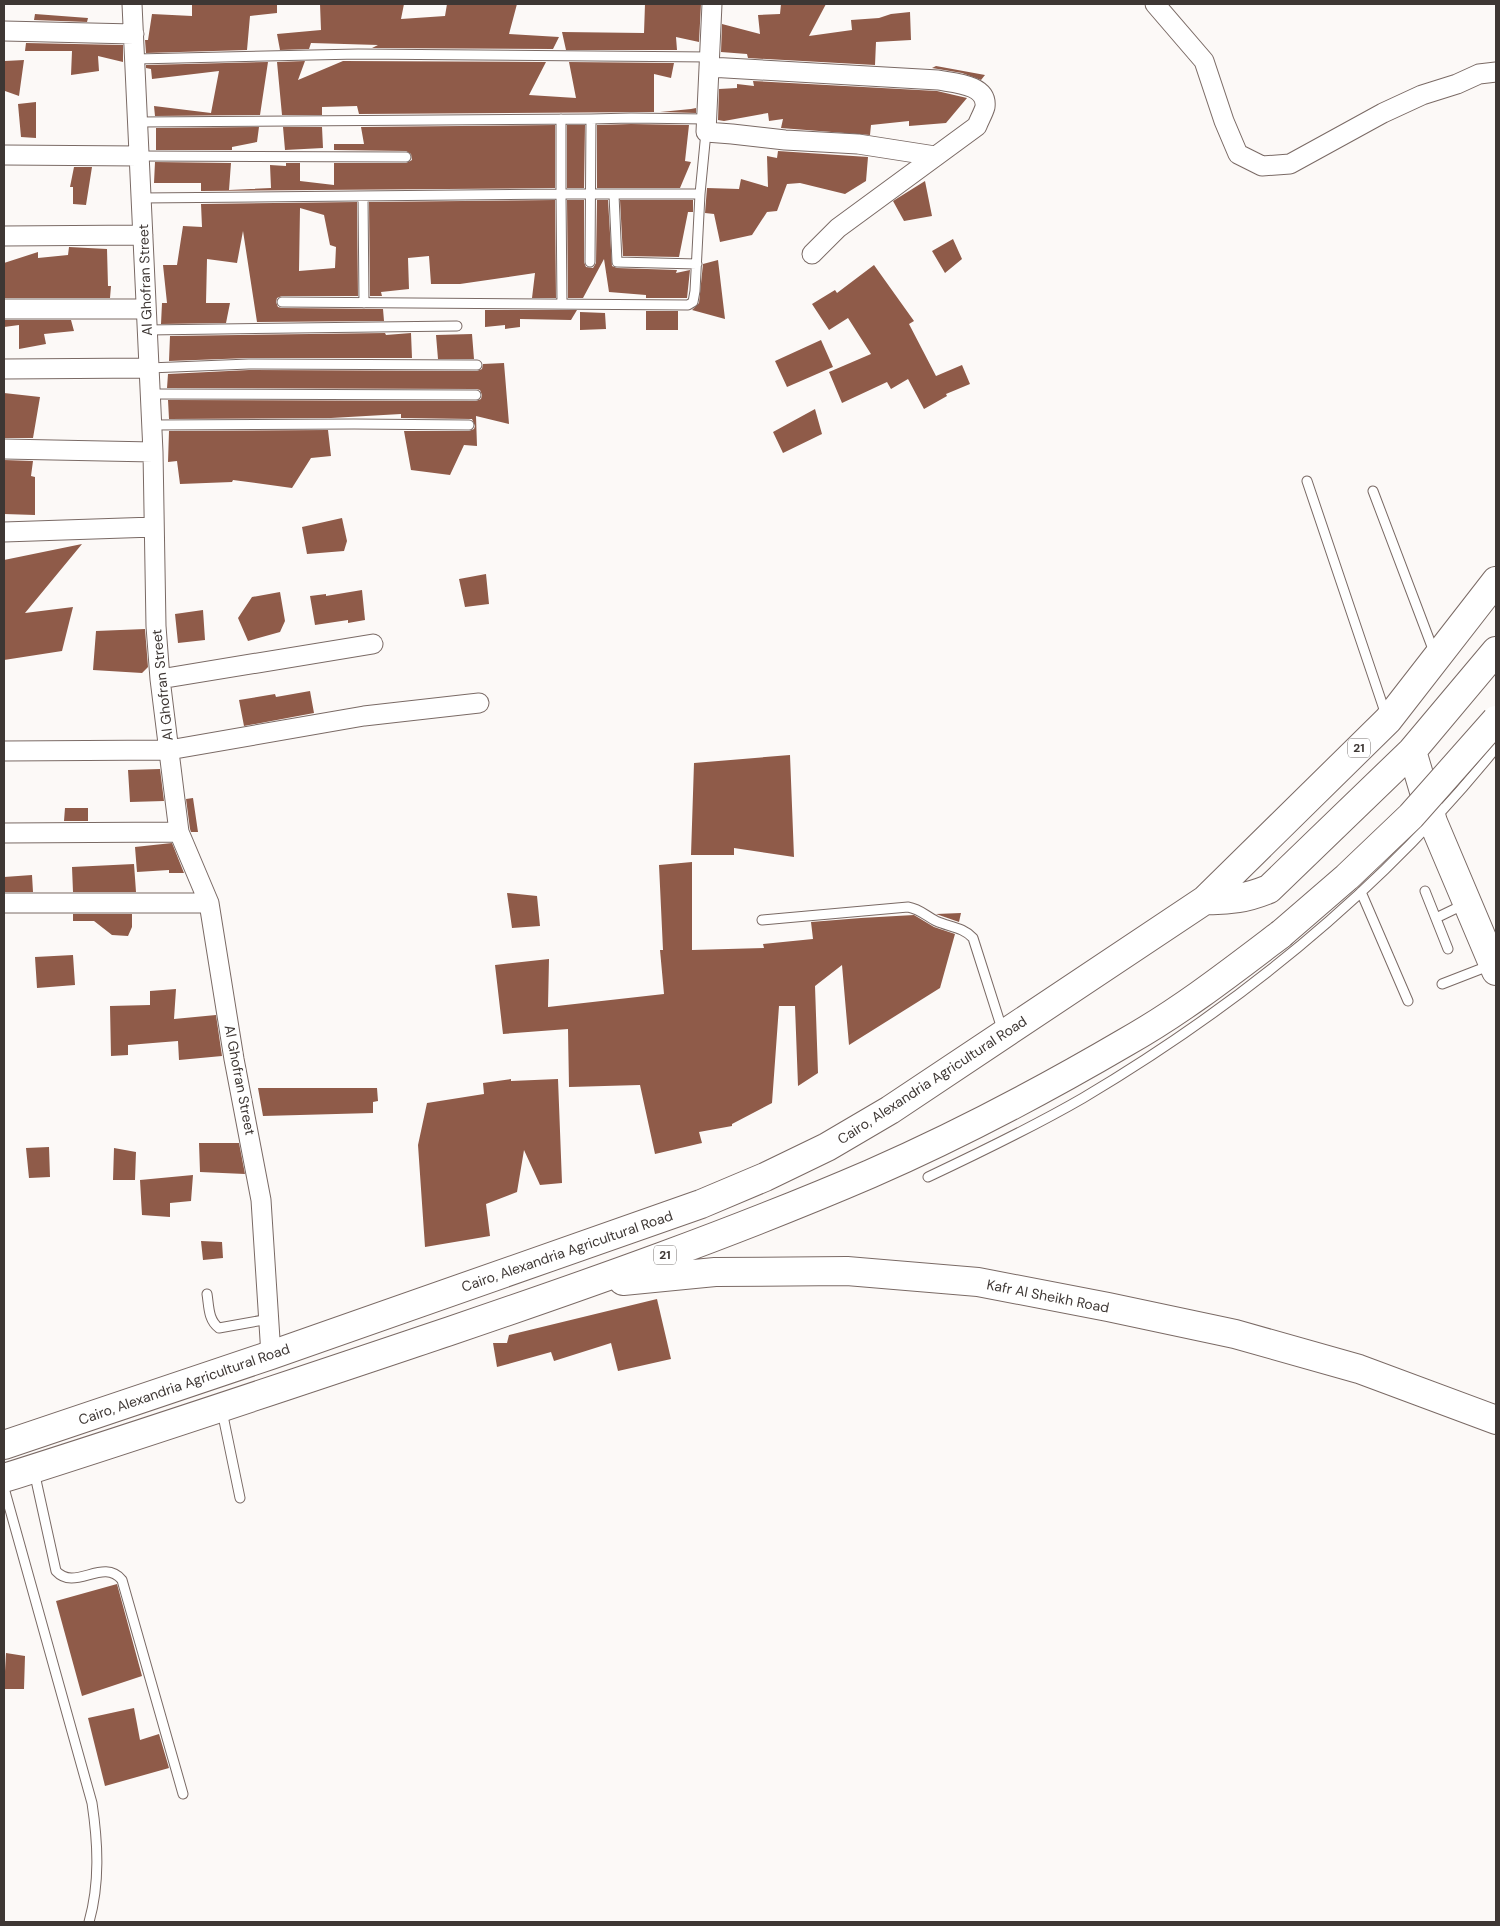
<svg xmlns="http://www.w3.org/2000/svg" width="1500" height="1926" font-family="'DM Sans',sans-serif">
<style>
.building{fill:#8f5b49;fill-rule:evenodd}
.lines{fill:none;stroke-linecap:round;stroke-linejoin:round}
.lane-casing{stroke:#7a6a65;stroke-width:11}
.street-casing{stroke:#7a6a65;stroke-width:21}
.highway-casing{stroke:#7a6a65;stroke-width:30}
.lane{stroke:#fff;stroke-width:9}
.street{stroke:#fff;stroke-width:19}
.highway{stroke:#fff;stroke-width:28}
.highway-bridge-casing{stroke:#7a6a65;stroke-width:30;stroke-linecap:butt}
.highway-bridge{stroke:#fff;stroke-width:28}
.labels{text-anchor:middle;stroke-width:5;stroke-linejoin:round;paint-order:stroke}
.shield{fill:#fff;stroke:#787371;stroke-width:1}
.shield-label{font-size:12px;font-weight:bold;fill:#3e3734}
.street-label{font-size:14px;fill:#3e3734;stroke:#fff}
</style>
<rect width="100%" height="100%" fill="#fcf9f7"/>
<!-- building -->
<path class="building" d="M192,4H277V13L250,16L247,50L146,53L145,40H148L152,14L192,16Z
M320,4H404L401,19L445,16L447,4H517L509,34L559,37L553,49L372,48L378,45L311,43L309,49L280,50L277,34L321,30Z
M645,4H701L699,42L676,37L677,50H566L562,32L644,33Z
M781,4H826L809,36L852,30L851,20L879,18L891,14L910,12L911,40L876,42L875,65L748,58L747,54L721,52L722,24L760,34L758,15L780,14Z
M35,14L88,18L87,22L34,20Z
M26,43L123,45V62L98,56L99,71L71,75L72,51H25Z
M24,60L19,96L5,91V61Z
M305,61L298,80L343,61L546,62L529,95L576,98L569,62L674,63L671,78L654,74V112L359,114L357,106L322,107V115H282L277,62Z
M268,62L260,115L155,116L154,106L211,113L219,71L152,79L151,69L146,68V65Z
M936,66L985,75L981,80L962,73L932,68Z
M753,81L937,91L967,98L946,123L909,126V121L871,125L870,135L781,128L783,119L769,121L768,113L724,121L718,120L719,89L737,88V84L754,86Z
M36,102V138L21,137L18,104Z
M696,108V113L660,112L691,109Z
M631,124L689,125L685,161L691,162L680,188H597V125Z
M555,125V188L201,191V183H154L155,162L231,163L229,190L271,188L270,165L286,166V163H300V181L334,185V163H406L412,160L411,154L406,151L334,150V144H364L361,127Z
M567,125H585L584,188H567Z
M259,127L257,142L232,147V150H156V128Z
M283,127H322L323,148L285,150Z
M778,151L868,157L866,181L845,194L800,183L787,184L777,211L767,212L752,235L720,242L714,214L705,213L707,188L739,189L741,179L768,187L767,156L777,158Z
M74,167H92L86,205L73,204V187H70Z
M925,181L932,216L904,221L893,201Z
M555,200L556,298H532L535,273L460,284H431L429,256L408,258L409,289L381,292L382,296H370L369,202Z
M567,200H584V262L586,267L593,268L596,263L597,200H608L612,266L617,268L677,270L676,273L690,270L687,298H646V295L609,292L604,259L583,298H568Z
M620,200H693V212H688L679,257L623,256Z
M357,202L358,296H282L277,298L276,302L278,307L282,308L383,309L384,321L257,322L243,231L237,263L207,259L206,303H230L226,323L161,324L162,303H167L163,265H177L183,226L202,227L201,204ZM300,208L324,215L330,245L336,247L335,268L299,271Z
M953,239L962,259L945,273L932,251Z
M69,247L107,249L108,286H111L110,298H4V263L38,252V258L68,255Z
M718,260L725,319L692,310L699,303L703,264Z
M874,265L914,321L909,324L936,376L962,365L970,384L946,394L947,396L924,409L908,379L891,389L887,382L842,403L829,372L871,354L848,318L829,330L812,304L835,290L837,293Z
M485,310H577L571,320L520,319V327L505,329V325L485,327Z
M646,311H678V330H646Z
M580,312L605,313L606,329L580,330Z
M4,320H71L74,331L44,334L46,344L19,349V325L4,327Z
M385,333L386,335L411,333L412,358H249L169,361L170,336Z
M472,334L474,359H438L436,335Z
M821,340L833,367L787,387L775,361Z
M504,363L509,424L476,416L477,446L464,445L450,475L411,470L404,431H469L474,429L475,426L472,419L401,418V414L331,418L169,419L168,400L476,401L481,399L482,395L480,390L476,389L167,388L168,374L249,370L477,371L482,369L483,364Z
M4,393L40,397L33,438H4Z
M815,409L822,434L783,453L773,432Z
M328,430L331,456L311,458L292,488L233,480L232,482L180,484L177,461L168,462L169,431Z
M4,460L33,461L31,476L35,477V515L4,514Z
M342,518L347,541L344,551L307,554L302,527Z
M82,544L25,613L73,607L62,651L4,660V560Z
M486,574L489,604L465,607L459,579Z
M362,590L365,620L348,623V620L315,625L310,596L326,594V596Z
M280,592L285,621L280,632L248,641L238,618L252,597Z
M203,610L205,640L178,643L175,614Z
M145,629L148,667L142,673L93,670L96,631Z
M310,691L314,713L244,726L239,700L275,694L276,697Z
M790,755L794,857L734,848V855H691L694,763Z
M160,769L164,801L130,802L128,770Z
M193,798L198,832H191L190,829L186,799Z
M65,808H88V821H64Z
M172,843L184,873H169V870L137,872L135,847Z
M692,862V950L764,948L763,944L813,939L811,922L861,918L914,915L934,927L955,934L940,988L849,1045L842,965L815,986L818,1073L798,1086L795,1006H779L772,1103L732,1124V1126L699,1132L702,1143L655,1154L640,1085L569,1087L568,1029L503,1034L495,965L549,959L548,1007L664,994L660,950H663L659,865Z
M134,864L136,892H73L72,867Z
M32,875L33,892H4V877Z
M507,893L537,896L540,926L512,928Z
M961,913L959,922L936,914Z
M73,914H132V927L128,936L112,935L94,921H73Z
M73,955L75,985L37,988L35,957Z
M176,989L174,1019L216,1015L222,1056L179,1060L178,1041L128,1045V1055L111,1056L110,1006L150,1005V991Z
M511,1079V1081L558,1079L562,1183L540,1185L524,1150L517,1192L486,1204L490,1236L425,1247L418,1145L427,1103L484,1094L483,1083Z
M258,1088H377L378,1101L373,1102V1113L263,1116Z
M199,1143H239L245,1174L200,1172Z
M49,1147L50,1177L29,1178L26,1148Z
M114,1148L136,1152L135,1180H113Z
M193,1175L191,1201L170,1203V1217L142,1215L140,1180Z
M201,1241L222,1242L223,1258L203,1260Z
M657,1299L671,1359L618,1371L611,1343L554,1361L551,1352L497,1367L493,1343H507L509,1335Z
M117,1584L142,1676L82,1696L56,1601Z
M6,1653L25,1656L24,1689H4Z
M134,1708L140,1740L159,1734L169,1768L105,1786L88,1718Z"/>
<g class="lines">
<!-- lane casing -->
<g class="lane-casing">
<path id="lane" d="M136,59L358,54L710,57
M138,122L591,119L631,118L706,119
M139,156L406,157
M614,195L617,262L697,264
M363,196L364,303
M141,198L561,194V119
M590,262L591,119
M282,302L688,305L693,302L695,291L700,194L706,132
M562,304L561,194H700
M147,330L457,326
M149,368L249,364L477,365
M150,394L476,395
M151,425L354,424L469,425
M1307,481L1386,715
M1373,491L1434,652
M1425,891L1448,949
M1361,892L1408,1001
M1436,918L1465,904
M762,920L908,907C920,909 926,916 936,921C949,927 963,927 973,938L1003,1032
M1442,984L1491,965
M928,1177C981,1152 1033,1127 1083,1098C1238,1006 1382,889 1496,748
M207,1294C209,1306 208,1320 219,1328L269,1319
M222,1411L240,1498
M34,1471L56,1571C75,1592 103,1557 122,1580L183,1794
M4,1488L92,1803C98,1843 100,1883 89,1922"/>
</g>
<!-- street casing -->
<g class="street-casing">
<path id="street" d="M132,4L153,452L156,626L160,679L179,832L209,903L234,1059L261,1200L271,1355
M712,4L706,132L732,134L785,140L858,144L935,156
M1155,4L1204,61L1224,121L1238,154L1262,166L1290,164L1383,113L1422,95L1457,84L1479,74L1496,72
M4,31L134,34
M709,67L938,80C953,83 988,84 985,107C983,114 979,120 977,126L838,228L812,254
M4,155L139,156
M4,236L143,235
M4,309H146
M4,369L149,368
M4,449L153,452
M4,532L154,527
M160,679L373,644
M4,751L169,750L364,716L479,703
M4,833L179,832
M4,903H209"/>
</g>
<!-- highway casing -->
<g class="highway-casing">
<path id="highway" d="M1412,751L1433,822L1496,971
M1205,900C1229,901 1247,898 1269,889L1412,751L1496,651
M623,1281L715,1272L847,1271L978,1282L1108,1307L1235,1334L1359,1369L1496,1420
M4,1445L271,1355L701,1204L765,1177L827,1147L890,1110L1205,900L1388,720L1496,581
M4,1478C153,1431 301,1381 450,1331C591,1283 733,1233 870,1174C957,1136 1044,1090 1126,1042C1181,1011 1231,972 1281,934"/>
</g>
<!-- lane -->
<use href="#lane" class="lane"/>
<!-- street -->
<use href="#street" class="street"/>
<!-- highway -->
<use href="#highway" class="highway"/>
<!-- highway-bridge casing -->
<g class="highway-bridge-casing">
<path id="highway-bridge" d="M1281,934L1347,877L1411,816L1496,720"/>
</g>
<!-- highway-bridge -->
<use href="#highway-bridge" class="highway-bridge"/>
</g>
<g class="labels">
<!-- shield labels -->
<g class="shield">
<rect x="1348" y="738.5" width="22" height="19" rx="4"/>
<rect x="654" y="1245.5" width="22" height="19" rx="4"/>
</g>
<g class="shield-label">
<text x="1359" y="752">21</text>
<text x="665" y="1259">21</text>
</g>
<!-- street labels -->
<g class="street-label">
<text transform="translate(145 280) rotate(-92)" y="5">Al Ghofran Street</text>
<text transform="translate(162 685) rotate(-96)" y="5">Al Ghofran Street</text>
<text transform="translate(240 1080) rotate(79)" y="5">Al Ghofran Street</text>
<text transform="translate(932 1080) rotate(-33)" y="5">Cairo, Alexandria Agricultural Road</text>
<text transform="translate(567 1251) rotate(-19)" y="5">Cairo, Alexandria Agricultural Road</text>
<text transform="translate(1048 1296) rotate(11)" y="5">Kafr Al Sheikh Road</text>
<text transform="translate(184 1384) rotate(-19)" y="5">Cairo, Alexandria Agricultural Road</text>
</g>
</g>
<!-- border -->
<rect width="1500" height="1926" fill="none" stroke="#3e3734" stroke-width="10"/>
</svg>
